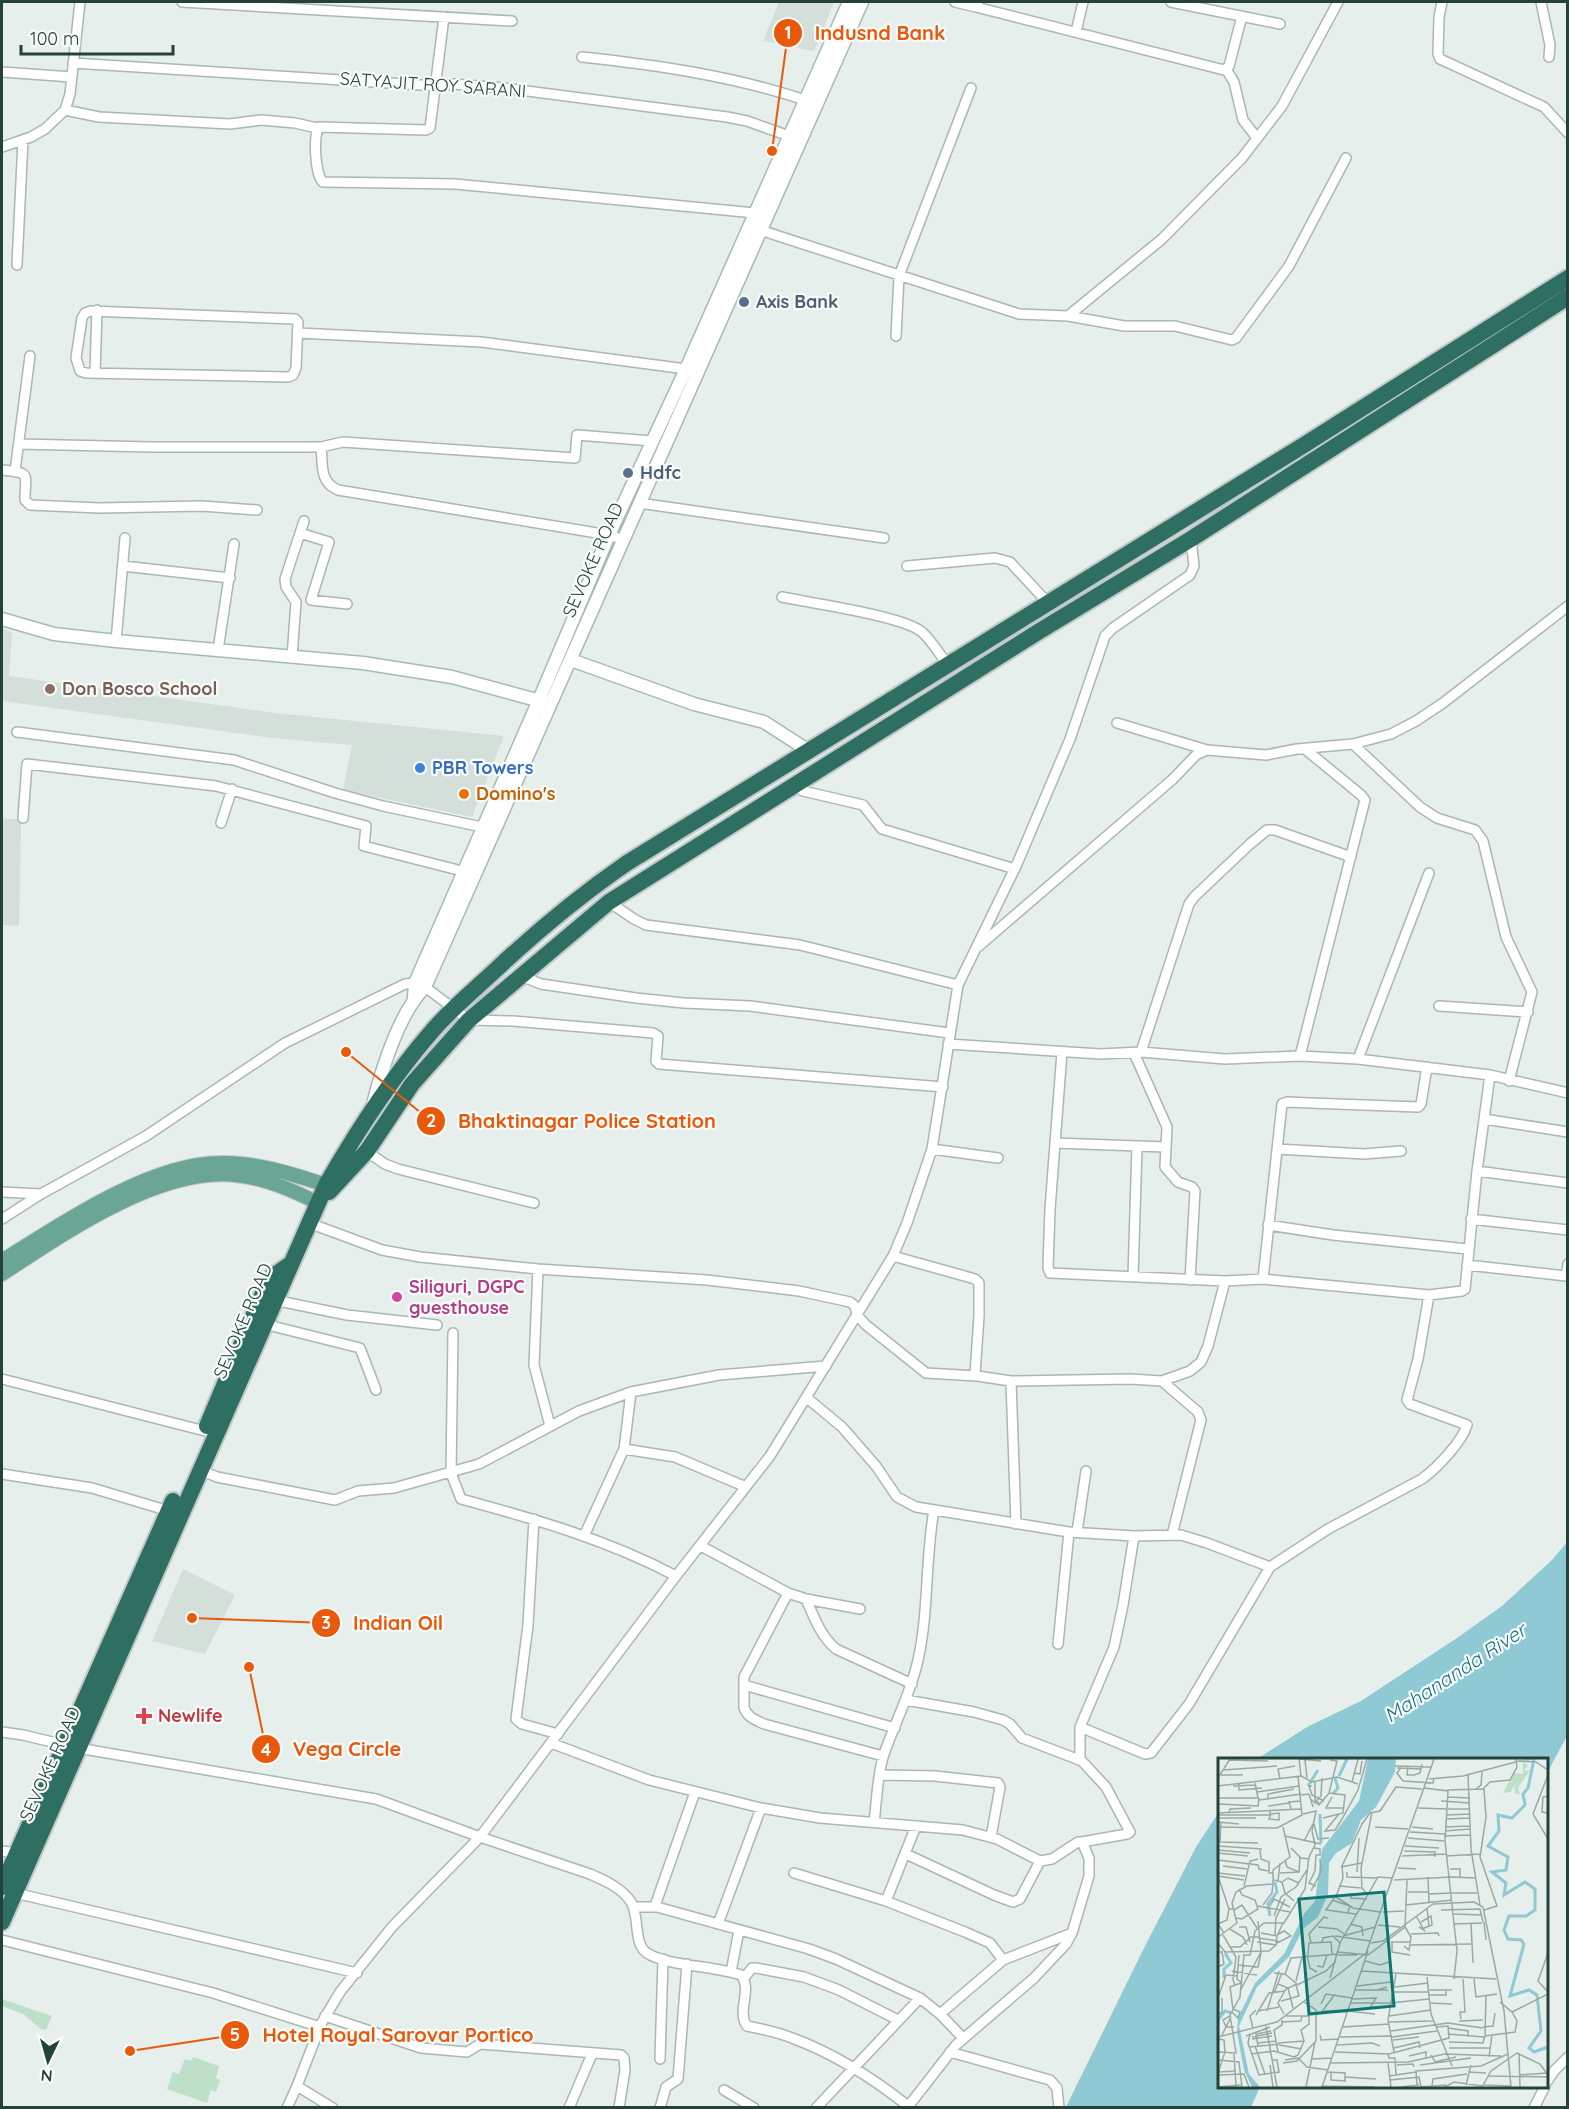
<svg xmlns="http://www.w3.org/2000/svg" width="1569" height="2109" font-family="Quicksand,sans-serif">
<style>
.built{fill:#d4dfda}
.green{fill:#bfe0c8}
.water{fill:#8ec9d4}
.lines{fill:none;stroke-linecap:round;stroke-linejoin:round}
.street-casing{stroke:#a8b8b2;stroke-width:12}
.secondary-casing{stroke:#a4bbb3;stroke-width:15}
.primary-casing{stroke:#c2cac8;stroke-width:16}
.highway-casing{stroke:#c2cac8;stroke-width:20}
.street{stroke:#fff;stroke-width:9}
.secondary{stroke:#fff;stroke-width:12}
.primary{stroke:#6aa596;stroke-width:14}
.highway{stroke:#2f6f62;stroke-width:16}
.service-dot{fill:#5c6f8a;stroke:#f7fbf9;stroke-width:2}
.education-dot{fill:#8d6e63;stroke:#f7fbf9;stroke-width:2}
.shop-dot{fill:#3f7fe0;stroke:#f7fbf9;stroke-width:2}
.food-dot{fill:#e8710a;stroke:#f7fbf9;stroke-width:2}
.hotel-dot{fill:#d1479c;stroke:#f7fbf9;stroke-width:2}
.health-dot{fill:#e0444e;stroke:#f7fbf9;stroke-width:2}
.labels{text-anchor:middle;stroke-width:4.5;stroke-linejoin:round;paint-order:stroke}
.street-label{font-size:18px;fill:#24423a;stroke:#f7fbf9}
.service-label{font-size:18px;font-weight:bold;fill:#4e5e75;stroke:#f7fbf9;text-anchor:start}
.education-label{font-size:18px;font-weight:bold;fill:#785e54;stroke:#f7fbf9;text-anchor:start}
.shop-label{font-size:18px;font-weight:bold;fill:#366cbe;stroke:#f7fbf9;text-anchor:start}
.food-label{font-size:18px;font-weight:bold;fill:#c56008;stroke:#f7fbf9;text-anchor:start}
.hotel-label{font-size:18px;font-weight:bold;fill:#b23c85;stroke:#f7fbf9;text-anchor:start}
.health-label{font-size:18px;font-weight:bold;fill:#be3a42;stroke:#f7fbf9;text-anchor:start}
.water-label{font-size:20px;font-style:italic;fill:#1c6f80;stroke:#f7fbf9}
.inset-river{fill:none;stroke:#8ec9d4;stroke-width:3}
.inset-road{fill:none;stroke:#98aaa4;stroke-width:1.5}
.view{fill:#0f766e;fill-opacity:0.15;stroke:#0f766e;stroke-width:3}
.inset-edge{fill:none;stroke:#24423a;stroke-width:3}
.leader{fill:none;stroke:#e8590c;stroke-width:2}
.callout-dot{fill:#e8590c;stroke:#f7fbf9;stroke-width:2}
.mark-label{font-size:18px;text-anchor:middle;font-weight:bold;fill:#fff}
.callout-label{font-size:20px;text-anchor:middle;font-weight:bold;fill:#e8590c;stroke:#f7fbf9;stroke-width:4.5;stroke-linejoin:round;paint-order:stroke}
</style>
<rect width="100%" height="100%" fill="#e6efeb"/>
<!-- built -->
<path class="built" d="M779,2H834L814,51L763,41Z
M2,628L12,633L9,676L276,713L504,736L472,817L343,790L352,745L273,738L2,701Z
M2,818L21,820L19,926L2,925Z
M183,1569L235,1595L205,1654L152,1641Z"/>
<!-- green -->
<path class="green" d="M2,1999L52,2016L46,2030L41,2029L23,2014L2,2006Z
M193,2057L219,2066L216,2078L220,2080L216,2092L211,2090L207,2103L167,2089L173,2072L179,2074L185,2059L191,2061Z"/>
<!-- water -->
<path class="water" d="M1567,1542V1736L1547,1773L1546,1760L1257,1759L1307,1727L1361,1701L1457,1638L1502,1606L1553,1559Z
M1219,1812L1220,2086L1260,2087L1251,2107H1066L1143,1950L1196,1847Z"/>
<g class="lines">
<!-- street casing -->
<g class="street-casing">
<path id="street" d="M182,2L512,21
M955,2L976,7L978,2
M1171,2L1280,24
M1442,2L1439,17L1438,54L1440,59L1544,107L1568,133
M1541,2L1550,45L1549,57
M976,7L1224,70L1229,66L1242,16
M444,17L430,128L426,130L319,127C313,135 315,175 323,182L455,184L755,213
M1076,32L1083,2
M582,57C657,65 733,76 805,100
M73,63L437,86L453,84L504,88L727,117L747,121L789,136
M1226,69L1234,82L1243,120L1257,138
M2,72L72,77
M65,110L99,117L230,124L261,120L295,123L317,128
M2,147L31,137L45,129L65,110L70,94L80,2
M760,230L1019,314L1068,316L1124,326H1175L1232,340L1236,338L1289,266L1346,158
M17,265L23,140
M91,311L295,319L298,322L296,368L293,375L288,377L86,373L80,371L76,358L82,318L85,313Z
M1068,316L1162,239L1242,158L1282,106L1338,2
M298,333L481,342L686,369
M896,336L899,276L971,88
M95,373L97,310
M19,444L150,447H321L343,442L575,458L577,435L652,441
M321,447C323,464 319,482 338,490L609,535L624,540
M2,470C32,473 25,473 25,500L30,505L100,508L202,506L257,510
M15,471L30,356
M639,503L884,538
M300,533L329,542L311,600L347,604
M123,566L230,578
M907,566L995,558L1010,562L1048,603
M782,597C811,603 903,616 922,632C932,641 940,655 948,665
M116,641L125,538
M218,650L234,544
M292,657L296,602L286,587L285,579L304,521
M1117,723L1207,750
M17,732L234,760L335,793L383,806L482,827
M1353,744L1420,807L1437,818L1475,830L1483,841L1506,937L1532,992L1509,1081
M795,784L803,791L863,805L882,829L1015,869
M23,818L27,764L216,786L366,826L364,846L462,871
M221,823L232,789
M609,902L634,919L646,925L800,945L958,985
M979,946L1173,779L1196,755L1207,750L1266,755L1297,749L1353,744L1391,734L1416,721L1443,703L1568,606
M521,976L541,984L636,998L684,1003L750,1006L949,1033
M1439,1006L1528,1012
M948,1044L1100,1054L1141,1052L1225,1059L1300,1056L1358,1059L1490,1075L1568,1093
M1062,1052L1050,1209L1048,1268L1050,1273L1225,1281L1263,1279L1429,1295L1462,1291L1465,1289L1477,1171L1490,1075
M1141,1052L1189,904L1194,897L1250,844L1267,830H1275L1351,857
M1134,1053L1167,1127L1165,1167L1178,1182L1192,1187L1195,1191L1190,1280
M1300,1056L1365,800L1361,795L1305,749
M1358,1059L1429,873
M1484,1119L1568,1132
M1055,1143L1165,1147
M932,1149L998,1158
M1277,1149L1364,1154L1401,1151
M366,1151L385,1164L398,1169L534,1203
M1477,1171L1568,1183
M2,1192L41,1194
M2,1219L41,1194L146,1136L285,1043L405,984L415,983L425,987L469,1020L513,1021L653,1033L658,1036L656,1061L659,1064L943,1087
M1471,1219L1568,1230
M309,1223L382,1250L420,1257L538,1269L707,1280L799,1291L850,1302L855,1306L857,1315L866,1325L926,1373L977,1376
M1268,1225L1333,1235L1468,1249
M893,1256L975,1279L979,1283V1316L975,1374L977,1376L1011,1381L1130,1379L1162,1381L1190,1371L1201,1362L1208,1346L1225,1281
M1467,1265L1566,1276L1568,1264
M538,1269L534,1365L550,1426
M1133,1277L1137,1146
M1263,1279L1282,1104L1287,1102L1310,1103L1418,1107L1421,1104L1427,1067
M274,1300L347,1315L437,1325
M264,1324L360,1348L376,1390
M453,1333L451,1473L461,1499C535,1519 608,1540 676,1576
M2,1379L205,1431
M1011,1381L1016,1524
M1162,1381L1198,1412L1201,1420L1172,1535
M807,1398L842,1427L876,1466L897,1497L916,1507L1069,1532L1134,1536L1181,1535L1207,1543L1270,1567
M624,1449L675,1457L746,1487
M200,1470L217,1477L335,1500L358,1491L394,1488L479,1464L579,1411L631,1392L719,1375L826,1366
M2,1474L92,1488L169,1511
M534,1519L528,1625L516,1719L522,1724L558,1734
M1077,1532L1086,1471
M584,1536L624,1449L631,1392
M701,1546L788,1593L806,1599L860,1609
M788,1593L744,1677V1708C748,1718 756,1720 764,1724L883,1756
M806,1599C814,1617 820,1635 836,1649L912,1684
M1058,1644L1069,1532
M744,1685L895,1728
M906,1700L974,1712L1003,1720L1010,1724L1022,1738L1082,1761
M1080,1727L1145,1754L1151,1753L1189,1704L1270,1567L1328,1529L1422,1479C1437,1468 1462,1442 1467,1425L1410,1404L1407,1400L1418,1359L1429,1295
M2,1732L23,1735L65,1745
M551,1743L649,1780L761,1808L820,1818L963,1830L997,1839L1040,1861L1052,1859L1078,1842H1082L1089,1858V1876L1072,1933L1066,1944L1034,1978L956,2045L907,2108
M78,1748L376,1799L480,1837L590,1874C604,1880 622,1888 631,1902C640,1917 633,1944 647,1953C666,1966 717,1966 741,1975C753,1990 736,2011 747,2026C762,2029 777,2032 792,2038C833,2053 874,2079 908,2106
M880,1775L935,1776L998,1783L1000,1787L991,1837
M695,1792L656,1903L657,1907L809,1949L836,1959L920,1998L940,2014L963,2038
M874,1822C877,1800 877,1775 884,1754C895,1722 911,1693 918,1660C929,1611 925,1560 934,1510
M1082,1842L1127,1834L1130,1832L1106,1787L1080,1759V1727L1114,1647L1123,1605L1134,1536
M2,1851L17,1853
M906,1854L994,1895L1013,1902L1020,1899L1040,1861
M794,1873L886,1901L965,1932L990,1943L1003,1960
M15,1893L357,1973
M886,1901L916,1826
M633,1907H657
M718,1924L761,1808
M2,1940L213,1993L320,2027
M731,1972L739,1930
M744,1978L752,1968H756L804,1977L839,1990L898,2020
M940,2014L1003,1960L1072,1933
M325,2016L421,2048L467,2052L480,2044L621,2055L624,2058L625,2070L619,2108
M950,2052L1050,2080L1057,2088L1059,2108
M660,2059L663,1959
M1546,2083L1554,2071L1568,2057
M297,2086L333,2108
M724,2090L754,2108
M287,2108L297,2086L321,2024L340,1992L392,1927L480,1837L676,1576L770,1456L893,1256L907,1223L932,1149L958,985L1017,864L1070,739L1105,636L1113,628L1190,575L1194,566L1191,539
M569,2108L592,2054
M660,2108L666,2087L678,2079L687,1964
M816,2108L920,1998
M1534,2108L1545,2086"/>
</g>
<!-- secondary casing -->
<g class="secondary-casing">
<path id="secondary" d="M2,619L54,634L116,641L363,663L452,677L544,702
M571,660L694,704L764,722L809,751
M414,998L415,983L539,700L609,535L686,369L849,2
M373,1104C382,1069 399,1013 425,987L862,2"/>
</g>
<!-- primary casing -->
<g class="primary-casing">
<path id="primary" d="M2,1261C59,1225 150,1163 220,1163C256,1162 292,1174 326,1185
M2,1274C63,1234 159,1167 235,1175C265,1178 292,1190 318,1203"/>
</g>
<!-- highway casing -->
<g class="highway-casing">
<path id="highway" d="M329,1192L367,1151L412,1084L469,1020L609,902L1038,632L1191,539L1568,297
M207,1426L269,1279L289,1265
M2,1887L173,1501
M2,1922L326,1185C357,1131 392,1077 433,1030C454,1006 479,986 502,964C542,927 582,894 627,863L1304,445L1568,278"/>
</g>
<!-- street -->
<use href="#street" class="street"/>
<!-- secondary -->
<use href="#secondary" class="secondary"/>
<!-- primary -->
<use href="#primary" class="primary"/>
<!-- highway -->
<use href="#highway" class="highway"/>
</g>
<!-- markers -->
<g class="service-dot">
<circle cx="744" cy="302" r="6"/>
<circle cx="628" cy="473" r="6"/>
</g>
<circle class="education-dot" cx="50" cy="689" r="6"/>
<circle class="shop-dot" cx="420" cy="768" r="6"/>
<circle class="food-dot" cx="464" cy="794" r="6"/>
<circle class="hotel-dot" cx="397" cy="1297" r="6"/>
<path class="health-dot" d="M141 1707h6v6h6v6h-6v6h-6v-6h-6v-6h6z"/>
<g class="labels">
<!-- street labels -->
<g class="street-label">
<text transform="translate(433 85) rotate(4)" y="6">SATYAJIT ROY SARANI</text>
<text transform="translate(593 560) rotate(-66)" y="6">SEVOKE ROAD</text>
<text transform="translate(243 1321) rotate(-67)" y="6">SEVOKE ROAD</text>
<text transform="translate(50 1764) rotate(-66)" y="6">SEVOKE ROAD</text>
</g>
<!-- service labels -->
<g class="service-label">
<text x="756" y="308">Axis Bank</text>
<text x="640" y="479">Hdfc</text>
</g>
<!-- education labels -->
<g class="education-label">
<text x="62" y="695">Don Bosco School</text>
</g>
<!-- shop labels -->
<g class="shop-label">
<text x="432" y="774">PBR Towers</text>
</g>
<!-- food labels -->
<g class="food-label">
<text x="476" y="800">Domino's</text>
</g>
<!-- hotel labels -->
<g class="hotel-label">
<text x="409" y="1293">Siliguri, DGPC<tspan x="409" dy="21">guesthouse</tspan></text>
</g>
<!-- health labels -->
<g class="health-label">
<text x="158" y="1722">Newlife</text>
</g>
<!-- water labels -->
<g class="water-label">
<text transform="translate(1455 1673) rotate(-33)" y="7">Mahananda River</text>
</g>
</g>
<!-- overview -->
<g transform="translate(1218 1758)">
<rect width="330" height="330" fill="#e6efeb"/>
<path d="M305,1H314L306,5L310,7L306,13L312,12L300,30L302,36H297L296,27L293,34L285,35L295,15L305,16Z" fill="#bfe0c8"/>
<path d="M150,1H178L177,14L158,49L143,62L134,85L118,95L111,105L110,136L100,159L85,171L71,199L39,229L21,268L31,316L42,329H34L26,312L19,274L20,260L37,225L66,196L86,156L97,143L104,91L141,43Z" fill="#8ec9d4"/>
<path class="inset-river" d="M316,1L310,30L305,36L307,47L294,60L280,57L281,73L270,88L290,99L288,112L274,114L288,125L286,137L307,124L317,131V152L308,158H291L286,172L290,181L303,182L306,186L292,238L311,232L319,237L323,273L311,290L316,294L330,289M121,18L129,1M90,28L100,12M115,36L120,30L117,20M102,56L103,85M52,158L50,146L59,134L57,124M6,220V211L13,205L7,195M0,262L7,253L14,255"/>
<path class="inset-road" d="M82,1L103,3M11,2L50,3M87,2L89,20M177,8L213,9M190,8L189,17H196L202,15L204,6M179,10L203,11M182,11L179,15L185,23L215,25L216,20M6,12L59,8M136,15L142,16L144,3M3,17H25M250,17L253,91L262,147M330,17L315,56L330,81M83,18L94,24L119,19L140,26M0,20L12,1M62,21L60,11L77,8M211,21L245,18L301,3L318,4L330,12M97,23V42L102,46M134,24L140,1M21,25V32L44,30M0,28L83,18L81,1M15,28L38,27M94,28H91L94,37L106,43M206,30L230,33L227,83L239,193L236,221M258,31L263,27L264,14M229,32L265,31L272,24L292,22L299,9L298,1M39,34L81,28M111,35L119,3L112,2M83,37L91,36L95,49M330,38L325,39L324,54L330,55M114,39L108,50H126M230,39L252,40M0,40H40L37,25M50,40V36L76,31M92,41L101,47L111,35L127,37L125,55L105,60M41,42L83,36M223,43L252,45M96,45L103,38L104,20M1,46L40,48L41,40M50,48L71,45M200,50L229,51M73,51L71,44L83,43M230,51H252M0,55L83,51M11,55L12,51L33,50M53,56L51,61L61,62V55L53,56M121,56L107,73L117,72L124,61L140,32L149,1M0,57H52V52M229,57L252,56M0,60H38M228,61L252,60M0,64L21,66M96,66L100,81L111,80M0,69L59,70L84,57L80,18M157,69L190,71M194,69L215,71M227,69L252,68M227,73L252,71M192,74L227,76M67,78L103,86M226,78L252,77M190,80L226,83M86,83L96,64M2,84L40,85M2,84L3,64M0,88L44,91M187,88L221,90M73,90L83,100L91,101M96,90L102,91V97H98L97,113L91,125L98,128M0,92L32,95M42,92L43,101L51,104V115H55M186,93L217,94V99M0,95L30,98M184,98L228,96M228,98L262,96M0,102L40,107L41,111L50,113M67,102L69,109L81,114M5,108L29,111M123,109L144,105M180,110L198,111M232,111H242V120M129,114V119L159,120M139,114L141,80M0,115L27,118M62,115L81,114L82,99M0,118L11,151H15M0,118L26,122M210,119L211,144M233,119L257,120M56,122L64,124L67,135L76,143M176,122L233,119M60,123L62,105M64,124L70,120L81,125M26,128L32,103L40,101M121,128L143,130M93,133L103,114L102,101M190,134H211M133,135V140L149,141M234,135H259M211,136L234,135M150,137L144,130L143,110L154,54M118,139L135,150L162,154M114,142L132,148L130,154M45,147L54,135L55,125M188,147L234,142M40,148L72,154M52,148L56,141L72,149M209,150L211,169M16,152L24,147L39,170M223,152L262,151L265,164M266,152L279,148L262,99L268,59L266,31M165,154L186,153M138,156L108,152L119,136L125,120L124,108L144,66L152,55L162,53L178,29L204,31M236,156L264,157M56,158L63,139L78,129L89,112M198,158L206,172L201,169M18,160L24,161L40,151L37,142L24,137L21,131M0,162L1,142M203,164L213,158L214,167L206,170M266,164L268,182M132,166L144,169L145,178M236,166L264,165M253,166L255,205M160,167L182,169M21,169H28L32,184M100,169L119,171L126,176M12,171L25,179L29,187M6,175L0,166L9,162L11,151M43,175L59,178L65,165M193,176L220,175L221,178M5,177L18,199L15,222L17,227L23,225M57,177L58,160L67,141M59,177L66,173L73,178L59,185M117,178L152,183M125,178L157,169M0,179L19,165L14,145L18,134L29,128L55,126V112L72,99L65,69M40,180L60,183M39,184L58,187L59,178M173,184H192M174,184V194L192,197M0,185L7,194L51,193L58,187M93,185L91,176L106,159L110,160M104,185L105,180L115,178L122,185M153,185L165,183L215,146L256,144L265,149L286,253L293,329M192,187L253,186M186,188L191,192L193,179L187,169M12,189H22L33,179H41M0,194H4L6,206L0,209M120,194L150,197L187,169L189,122M330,195L320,223L330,234M21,197L19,221L23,224M89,197L92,210L99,214M90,197L91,185L113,184L114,196M120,197H139M147,203L162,207L171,204M20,207L40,209L43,195M99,208L105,209L109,197M14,213L39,217M143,213L278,221M56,215L67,216L79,226L68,231L60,245L66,256M67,216L73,200L120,196M209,219L213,256L234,308M112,220L122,185L160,119L174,120M256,221L258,239L279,236M78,223L84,199M60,226L70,230L75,250M79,227L108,213L118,203M139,228L173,224M169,229L159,232H170M177,229L210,225M137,232H159M210,232H234M22,233L43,194L40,163M176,234H211M56,235L64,215M211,237H228V233M0,240L8,217L19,218M134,241L158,240L152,250M63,243L81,238L78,227M282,244L294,254L330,236M133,245H172M172,245L211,241M211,245L234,246M103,246L108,236L134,240M148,250L172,249M40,253L61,249M49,253L61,213M107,253L129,254M129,253L157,256M14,254L20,260L22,254L15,251L12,229L17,227M103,255L117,236M0,256L4,255V240M38,257L51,235L67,233M12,258L5,262L8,269H16M171,258L213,252M243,261L242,254H247L245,221M241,263L265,262M64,264L83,263L84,258M170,264L215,263M48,268L59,329M125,269L171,266M218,269L230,268L231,281M265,269L275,268L277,255M35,270L32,258L38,252M230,270L250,273V277M173,273L230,265L265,270M32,276L30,285L41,317L61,314L59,302H54M230,276L266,279M4,277L13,259M102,277L103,282L120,281M28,278L52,269M267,278L268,237M0,279L59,264L148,195L216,1M34,279L54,275M122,279L174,278M174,279L219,273M34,281L54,278M175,282L201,279M231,284L265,285L267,278L297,274L299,263L294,254M39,285L58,283M60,285L86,283M61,287L84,291M119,287L154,285L162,288M37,288L47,316M40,288L38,276L53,273M31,289L61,286M176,290L201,284L202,290M231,290H272M0,294L18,295L12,257L22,239L26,197H32L37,173L46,165H66L87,131L91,99L97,87L94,73L98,53L85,56M60,294L56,272L64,267V262M117,294L171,296L231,280M176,294L170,262L178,216M301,295L302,329M16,296L18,329M33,296L56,293L76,299L80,297L86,283L83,272L91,266V258H68M170,296L171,300H177L178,317M227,296L283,298M213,297L217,304L238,299M191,298L208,294V301M271,299L274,277M94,301L114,300M0,302L21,304L24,329M67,302L80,300L89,309L110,312M65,305L79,303L98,283V252L86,244M113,305L190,304L227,296M170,305L173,329M52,307L55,329M179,307L195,306L196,309M202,307L253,300M0,314L18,313M109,314L127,315V323L113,322V314M250,314L268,315M0,315L7,294L6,282L0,281M0,317L26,316L31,329M301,317L329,315M171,318L198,314M271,318L330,319M127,319L158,321M172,322L201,319L203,329M199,327L198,313L263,308L290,296M248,327L253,307M266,327L292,328M104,328L156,329M214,328L215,321L249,316M0,329L23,327M88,329L97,284M104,329L150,193M183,329L201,327M203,329L228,327M227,329L236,324L265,328M264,329L273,313L299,295L322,306L330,317"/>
<path class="view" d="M166,134L176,248L91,256L81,141Z"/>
<rect width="330" height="330" class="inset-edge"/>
</g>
<!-- callouts -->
<path class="leader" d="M772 151L788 33M346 1052L431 1121M192 1618L326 1623M249 1667L266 1749M130 2051L235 2035"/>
<g class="callout-dot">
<circle cx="772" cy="151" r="6"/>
<circle cx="346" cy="1052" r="6"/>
<circle cx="192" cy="1618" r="6"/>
<circle cx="249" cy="1667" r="6"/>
<circle cx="130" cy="2051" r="6"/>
<circle cx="788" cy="33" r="15"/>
<circle cx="431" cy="1121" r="15"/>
<circle cx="326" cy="1623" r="15"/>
<circle cx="266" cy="1749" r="15"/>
<circle cx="235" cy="2035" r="15"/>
</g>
<g class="mark-label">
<text x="788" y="39">1</text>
<text x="431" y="1127">2</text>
<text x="326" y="1629">3</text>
<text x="266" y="1756">4</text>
<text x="235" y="2041">5</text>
</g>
<g class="callout-label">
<text x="880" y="40">Indusnd Bank</text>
<text x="587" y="1128">Bhaktinagar Police Station</text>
<text x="398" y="1630">Indian Oil</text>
<text x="347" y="1756">Vega Circle</text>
<text x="398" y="2042">Hotel Royal Sarovar Portico</text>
</g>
<!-- border -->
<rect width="1569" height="2109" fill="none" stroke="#24423a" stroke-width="6"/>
<!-- north arrow -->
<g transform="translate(48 2061) rotate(185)" stroke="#f7fbf9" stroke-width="4.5" paint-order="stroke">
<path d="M0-4.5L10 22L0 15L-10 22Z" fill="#24423a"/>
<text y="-9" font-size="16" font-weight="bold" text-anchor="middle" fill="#24423a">N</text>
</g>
<!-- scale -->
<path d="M21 45v9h152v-9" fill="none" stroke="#24423a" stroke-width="3"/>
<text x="30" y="45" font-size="18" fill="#24423a" stroke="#f7fbf9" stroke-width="4.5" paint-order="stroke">100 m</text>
</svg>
